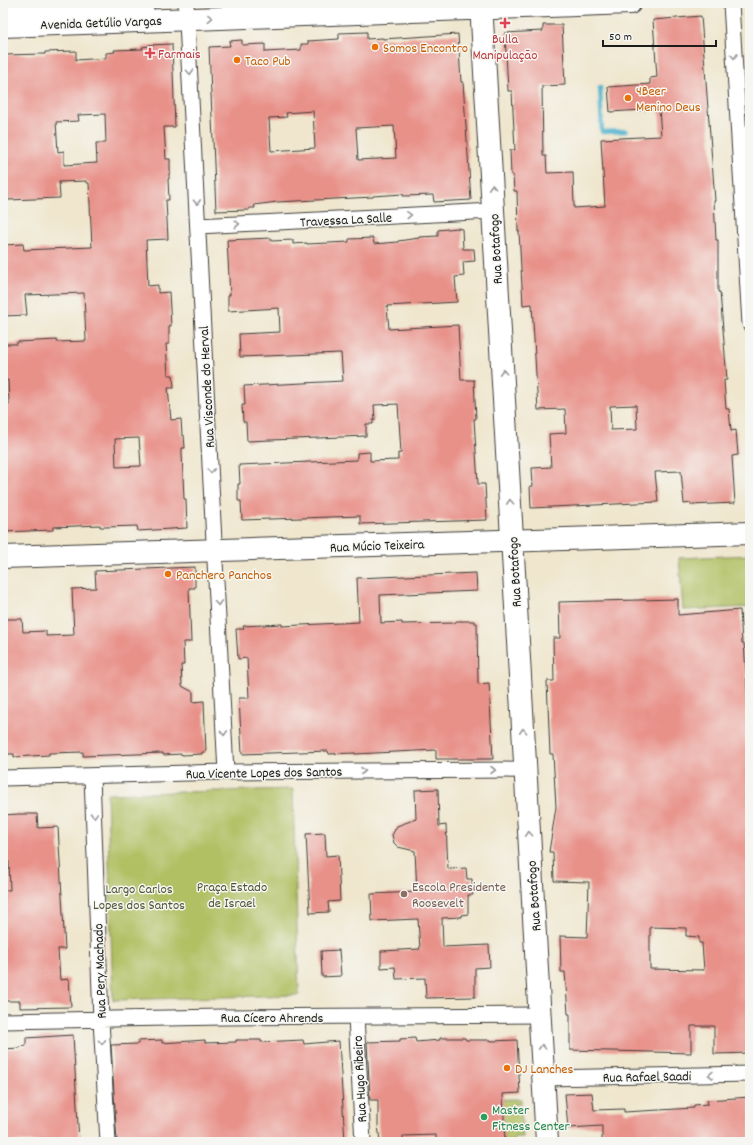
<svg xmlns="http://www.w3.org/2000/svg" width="753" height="1145" font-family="Dekko,sans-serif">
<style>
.green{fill:#b1c063;stroke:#666e40}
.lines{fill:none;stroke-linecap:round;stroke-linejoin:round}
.stream{stroke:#4eb3cd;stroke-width:4.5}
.building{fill:#e89189;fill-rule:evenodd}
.street-casing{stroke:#3c3a37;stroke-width:17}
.secondary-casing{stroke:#3c3a37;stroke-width:24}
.street{stroke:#fff;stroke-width:15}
.secondary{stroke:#fff;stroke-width:22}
.oneway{stroke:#999}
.health-dot{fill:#e0444e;stroke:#f6f6f2;stroke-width:1.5}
.food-dot{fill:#e8710a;stroke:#f6f6f2;stroke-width:1.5}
.education-dot{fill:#8d6e63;stroke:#f6f6f2;stroke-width:1.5}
.leisure-dot{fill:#2e9e5b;stroke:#f6f6f2;stroke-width:1.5}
.labels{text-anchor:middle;stroke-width:3;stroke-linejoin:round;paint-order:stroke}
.street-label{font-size:14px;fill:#1c1c1c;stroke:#f6f6f2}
.health-label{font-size:14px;fill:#be3a42;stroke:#f6f6f2}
.food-label{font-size:14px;fill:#c56008;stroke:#f6f6f2;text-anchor:start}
.park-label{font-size:14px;fill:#505535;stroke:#f6f6f2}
.education-label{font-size:14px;fill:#785e54;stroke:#f6f6f2;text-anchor:start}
.leisure-label{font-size:14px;fill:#27864d;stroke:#f6f6f2;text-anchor:start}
</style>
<rect width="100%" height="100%" fill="#f6f6f2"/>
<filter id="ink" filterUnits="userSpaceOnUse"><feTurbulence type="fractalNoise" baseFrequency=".025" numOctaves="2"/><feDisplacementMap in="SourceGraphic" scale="8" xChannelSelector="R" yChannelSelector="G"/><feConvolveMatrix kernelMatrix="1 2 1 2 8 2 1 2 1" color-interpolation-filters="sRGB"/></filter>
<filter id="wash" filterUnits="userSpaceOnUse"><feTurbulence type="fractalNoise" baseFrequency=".012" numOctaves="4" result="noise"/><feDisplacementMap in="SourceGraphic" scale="16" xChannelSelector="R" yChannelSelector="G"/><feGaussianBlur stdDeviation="0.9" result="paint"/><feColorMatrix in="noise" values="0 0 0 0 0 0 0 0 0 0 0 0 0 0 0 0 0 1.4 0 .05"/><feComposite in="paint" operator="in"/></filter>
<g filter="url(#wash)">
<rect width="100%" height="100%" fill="#efe6cd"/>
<!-- green -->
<path class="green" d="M750,555V607L683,610L679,558Z
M293,789L299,995L113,1000L107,794Z
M521,1099V1104L512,1105L513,1110H521L523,1137H514V1142H448L445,1100Z"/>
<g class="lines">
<!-- stream -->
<path class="stream" d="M600,87L602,132L626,131"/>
</g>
<g id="blocks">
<!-- building -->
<path class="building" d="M701,16L715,201H714L716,240H718V292H720L727,380H724L725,395L726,409H729L731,431L736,430L738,455L732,456L735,503L691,505V503L684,504L681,471L655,472L658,502L531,508L530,486H533L532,468L551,467L549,434L566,433L565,409L538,410L532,304L523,305L519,231H518L517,191H514L513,175H511L510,150H515L512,91H508L505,33L543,31V25H562L565,85L542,86L543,156H546L547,173L573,172L574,208L605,206L601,139L661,136L659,109L610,112L608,87L650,84V78L657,77L653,20ZM636,405L637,429L611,430L610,406Z
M367,32V39L383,38V39L458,34L461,82H463L471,200L434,202L433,195L403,196V194L373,196V197L277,202L254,205L255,208H249V210L216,211L209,47L230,46L229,41L242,40V45L265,44V52L301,50V44H308V41L339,39V33ZM313,111L315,148L271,151L269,118L287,117L286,113ZM394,126L396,158L358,160L356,128Z
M172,44L175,127H164L166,159H170V173H169V179H168L169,200H166L168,239L146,240L148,286L158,285V293L169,292L171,326H169V344H166L168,375H173L174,388H168L171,420L181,419L182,435H184L185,448H182V453L184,499H186L187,528L138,531L137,526L106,527H100V525L53,527V530L3,532V404H9L8,380L5,381L3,344H17V342L57,340V342L86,341L84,293L25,295L27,315L3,316V245L23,244L24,250L92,247L89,183H86V181L59,182L60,198L8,200L7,185H3V155L6,154L5,124H3V55L45,54V52L76,51V60L106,58V53L115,52L114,50L143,49L142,47L149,46V45ZM105,114L106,143H96L97,163L64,165V151L58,152L56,122L79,121L78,115ZM139,438L141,466L116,467L115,439Z
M457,228L462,229L463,249H474L475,261L463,262L464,276L455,277L457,302L387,306L389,329L458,325L461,380H474L476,419H474L478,484H485L487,520L360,524V516L242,520L241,501H238V484H240L239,465L357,460V453L370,452V461L398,460V453H401L398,404L374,405L375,420H373V424H366V436L247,441L246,422H243L242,405H245L244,386L343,381L341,353L240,357L239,334L280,332L279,308L228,311V295H230L227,240L271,238V241L293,240V244L307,243V244L349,242V239L373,238L374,244L398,242V241L419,238V237L438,236V230Z
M195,567V588H189L191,642H183L184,665H181L182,686L193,692V702L204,701L206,752H202V754L182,755V754L163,755V753L83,756V752L49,753V755L14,757V754H3V619H22L23,632L46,631V636L74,635L72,589L96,588L95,571Z
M476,573L477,591L380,595L381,623L402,622V624L456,623V621H474V623H477L478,684L489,683L493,759H436V750L355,754V753L329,754L328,751L242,754L239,698H249L247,658L238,659L236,629H244L243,626L282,624V626L359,622L357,578Z
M678,599V615L740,610L742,643H744L749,715H750V1053L714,1054V1026H691V1053L570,1050V1014H568L565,972H561L560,936L587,937L589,882L554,881L553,852H549L556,807L553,754H550L547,681H554L553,638H560L559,602ZM650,927L686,928V936L699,937V943H702L704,970L650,969Z
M438,789L439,826L446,825L448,869L466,868L467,879H472L473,895H468V914L461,915V917L442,918L443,947L489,945L490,967L475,968V997L426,998L425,978L396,979L395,967L381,968V951L420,949L418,919L372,921L371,894L417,892L415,851L398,847L394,843L392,835L397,826L416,819L415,790Z
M19,814H37L38,828L58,827L65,949H58L60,980L69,979L71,1007L20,1008V1001H3V890H10L9,861H3V815Z
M325,833L326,856L338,855L340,901L328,902L329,912L310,913L306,834Z
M339,950L341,976L322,977L321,951Z
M73,1035L79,1142H3V1049L20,1048V1047L26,1046V1038Z
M415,1038L416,1042L440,1040V1038H465L466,1040H491V1041L517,1040L520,1093L503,1094L505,1142H436V1135L403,1136V1142H380L378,1125V1100H370L367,1042L400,1041V1039Z
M162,1040V1043L205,1040V1043L236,1042V1040H261V1042L303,1040L304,1044L339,1041L345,1142H117L111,1045L138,1044V1041Z
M592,1093L594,1110L624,1109V1112L694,1108V1105L708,1104L707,1100L750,1097V1142H602V1126L568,1128L565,1094Z"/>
</g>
</g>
<g filter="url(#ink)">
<use href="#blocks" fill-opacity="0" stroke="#3c3a37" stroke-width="1"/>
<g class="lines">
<!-- street casing -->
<g class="street-casing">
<path id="street" d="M186,3L226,772
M731,3L750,324
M198,226L493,211
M92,776L101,1020L108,1142
M3,778L226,772L525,770
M356,1017L363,1142
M3,1021L223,1017L540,1015
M544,1078L750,1074"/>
</g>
<!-- secondary casing -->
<g class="secondary-casing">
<path id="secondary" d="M481,3L547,1142
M3,8L144,3
M3,26L630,3
M3,557L750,533"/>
</g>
<!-- street -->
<use href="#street" class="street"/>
<!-- secondary -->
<use href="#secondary" class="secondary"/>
</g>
<!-- one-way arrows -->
<defs><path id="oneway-chevron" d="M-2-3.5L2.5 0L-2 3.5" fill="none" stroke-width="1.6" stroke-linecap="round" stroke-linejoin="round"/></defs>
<g class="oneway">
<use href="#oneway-chevron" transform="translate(210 18) rotate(-2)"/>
<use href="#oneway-chevron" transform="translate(734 56) rotate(87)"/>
<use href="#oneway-chevron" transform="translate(190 72) rotate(87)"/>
<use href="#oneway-chevron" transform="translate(492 187) rotate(-93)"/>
<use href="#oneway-chevron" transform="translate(197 202) rotate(87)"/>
<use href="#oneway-chevron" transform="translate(409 215) rotate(-3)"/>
<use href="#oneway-chevron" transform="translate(237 224) rotate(-3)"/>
<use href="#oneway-chevron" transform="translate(503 372) rotate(-93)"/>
<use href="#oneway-chevron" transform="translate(211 471) rotate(87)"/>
<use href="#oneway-chevron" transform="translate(510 502) rotate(-93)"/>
<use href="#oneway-chevron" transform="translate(218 603) rotate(87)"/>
<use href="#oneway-chevron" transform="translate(523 731) rotate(-93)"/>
<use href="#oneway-chevron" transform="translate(224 733) rotate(87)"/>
<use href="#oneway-chevron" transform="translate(493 770)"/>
<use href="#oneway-chevron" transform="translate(363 771)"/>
<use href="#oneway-chevron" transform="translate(94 815) rotate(88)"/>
<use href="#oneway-chevron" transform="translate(529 834) rotate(-94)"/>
<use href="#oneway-chevron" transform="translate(102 1042) rotate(87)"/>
<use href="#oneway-chevron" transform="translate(542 1047) rotate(-93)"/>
<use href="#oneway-chevron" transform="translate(711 1075) rotate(179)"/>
</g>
</g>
<!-- markers -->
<g class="health-dot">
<path d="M503 17h4v4h4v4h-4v4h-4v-4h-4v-4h4z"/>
<path d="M148 47h4v4h4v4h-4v4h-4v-4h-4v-4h4z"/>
</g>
<g class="food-dot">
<circle cx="375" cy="47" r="4"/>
<circle cx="237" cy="60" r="4"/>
<circle cx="628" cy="98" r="4"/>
<circle cx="168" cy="574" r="4"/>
<circle cx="507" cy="1068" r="4"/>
</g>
<circle class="education-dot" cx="404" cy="894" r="4"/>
<circle class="leisure-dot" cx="484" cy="1117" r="4"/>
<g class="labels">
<!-- street labels -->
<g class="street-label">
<text transform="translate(101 22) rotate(-2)" y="5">Avenida Getúlio Vargas</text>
<text transform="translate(346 219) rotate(-3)" y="5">Travessa La Salle</text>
<text transform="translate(495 249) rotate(-93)" y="5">Rua Botafogo</text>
<text transform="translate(206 387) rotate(-93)" y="5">Rua Visconde do Herval</text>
<text transform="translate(377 545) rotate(-2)" y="5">Rua Múcio Teixeira</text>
<text transform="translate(514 572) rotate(-93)" y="5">Rua Botafogo</text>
<text transform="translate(264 772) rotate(-1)" y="5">Rua Vicente Lopes dos Santos</text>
<text transform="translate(533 896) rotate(-94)" y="5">Rua Botafogo</text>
<text transform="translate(99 971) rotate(-92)" y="5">Rua Pery Machado</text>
<text x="272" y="1022">Rua Cícero Ahrends</text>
<text transform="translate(647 1076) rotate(-1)" y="5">Rua Rafael Saadi</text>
<text transform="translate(359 1079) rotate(-93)" y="5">Rua Hugo Ribeiro</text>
</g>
<!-- health labels -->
<g class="health-label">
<text x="505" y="43">Bulla<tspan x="505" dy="16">Manipulação</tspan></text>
<text x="158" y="58" text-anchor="start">Farmais</text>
</g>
<!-- food labels -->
<g class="food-label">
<text x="383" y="52">Somos Encontro</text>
<text x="245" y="65">Taco Pub</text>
<text x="636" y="95">4Beer<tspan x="636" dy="16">Menino Deus</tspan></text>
<text x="176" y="579">Panchero Panchos</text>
<text x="515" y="1073">DJ Lanches</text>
</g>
<!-- park labels -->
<g class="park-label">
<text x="232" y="891">Praça Estado<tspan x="232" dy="16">de Israel</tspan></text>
<text x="139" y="893">Largo Carlos<tspan x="139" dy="16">Lopes dos Santos</tspan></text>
</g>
<!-- education labels -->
<g class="education-label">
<text x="412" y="891">Escola Presidente<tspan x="412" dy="16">Roosevelt</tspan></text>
</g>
<!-- leisure labels -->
<g class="leisure-label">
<text x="492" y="1114">Master<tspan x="492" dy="16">Fitness Center</tspan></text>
</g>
</g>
<!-- margin -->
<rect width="753" height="1145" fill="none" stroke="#f6f6f2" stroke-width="16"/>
<!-- scale -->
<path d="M603 40v6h113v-6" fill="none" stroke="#1c1c1c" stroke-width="2"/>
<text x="609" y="40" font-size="12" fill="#1c1c1c" stroke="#f6f6f2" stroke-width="3" paint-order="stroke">50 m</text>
</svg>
